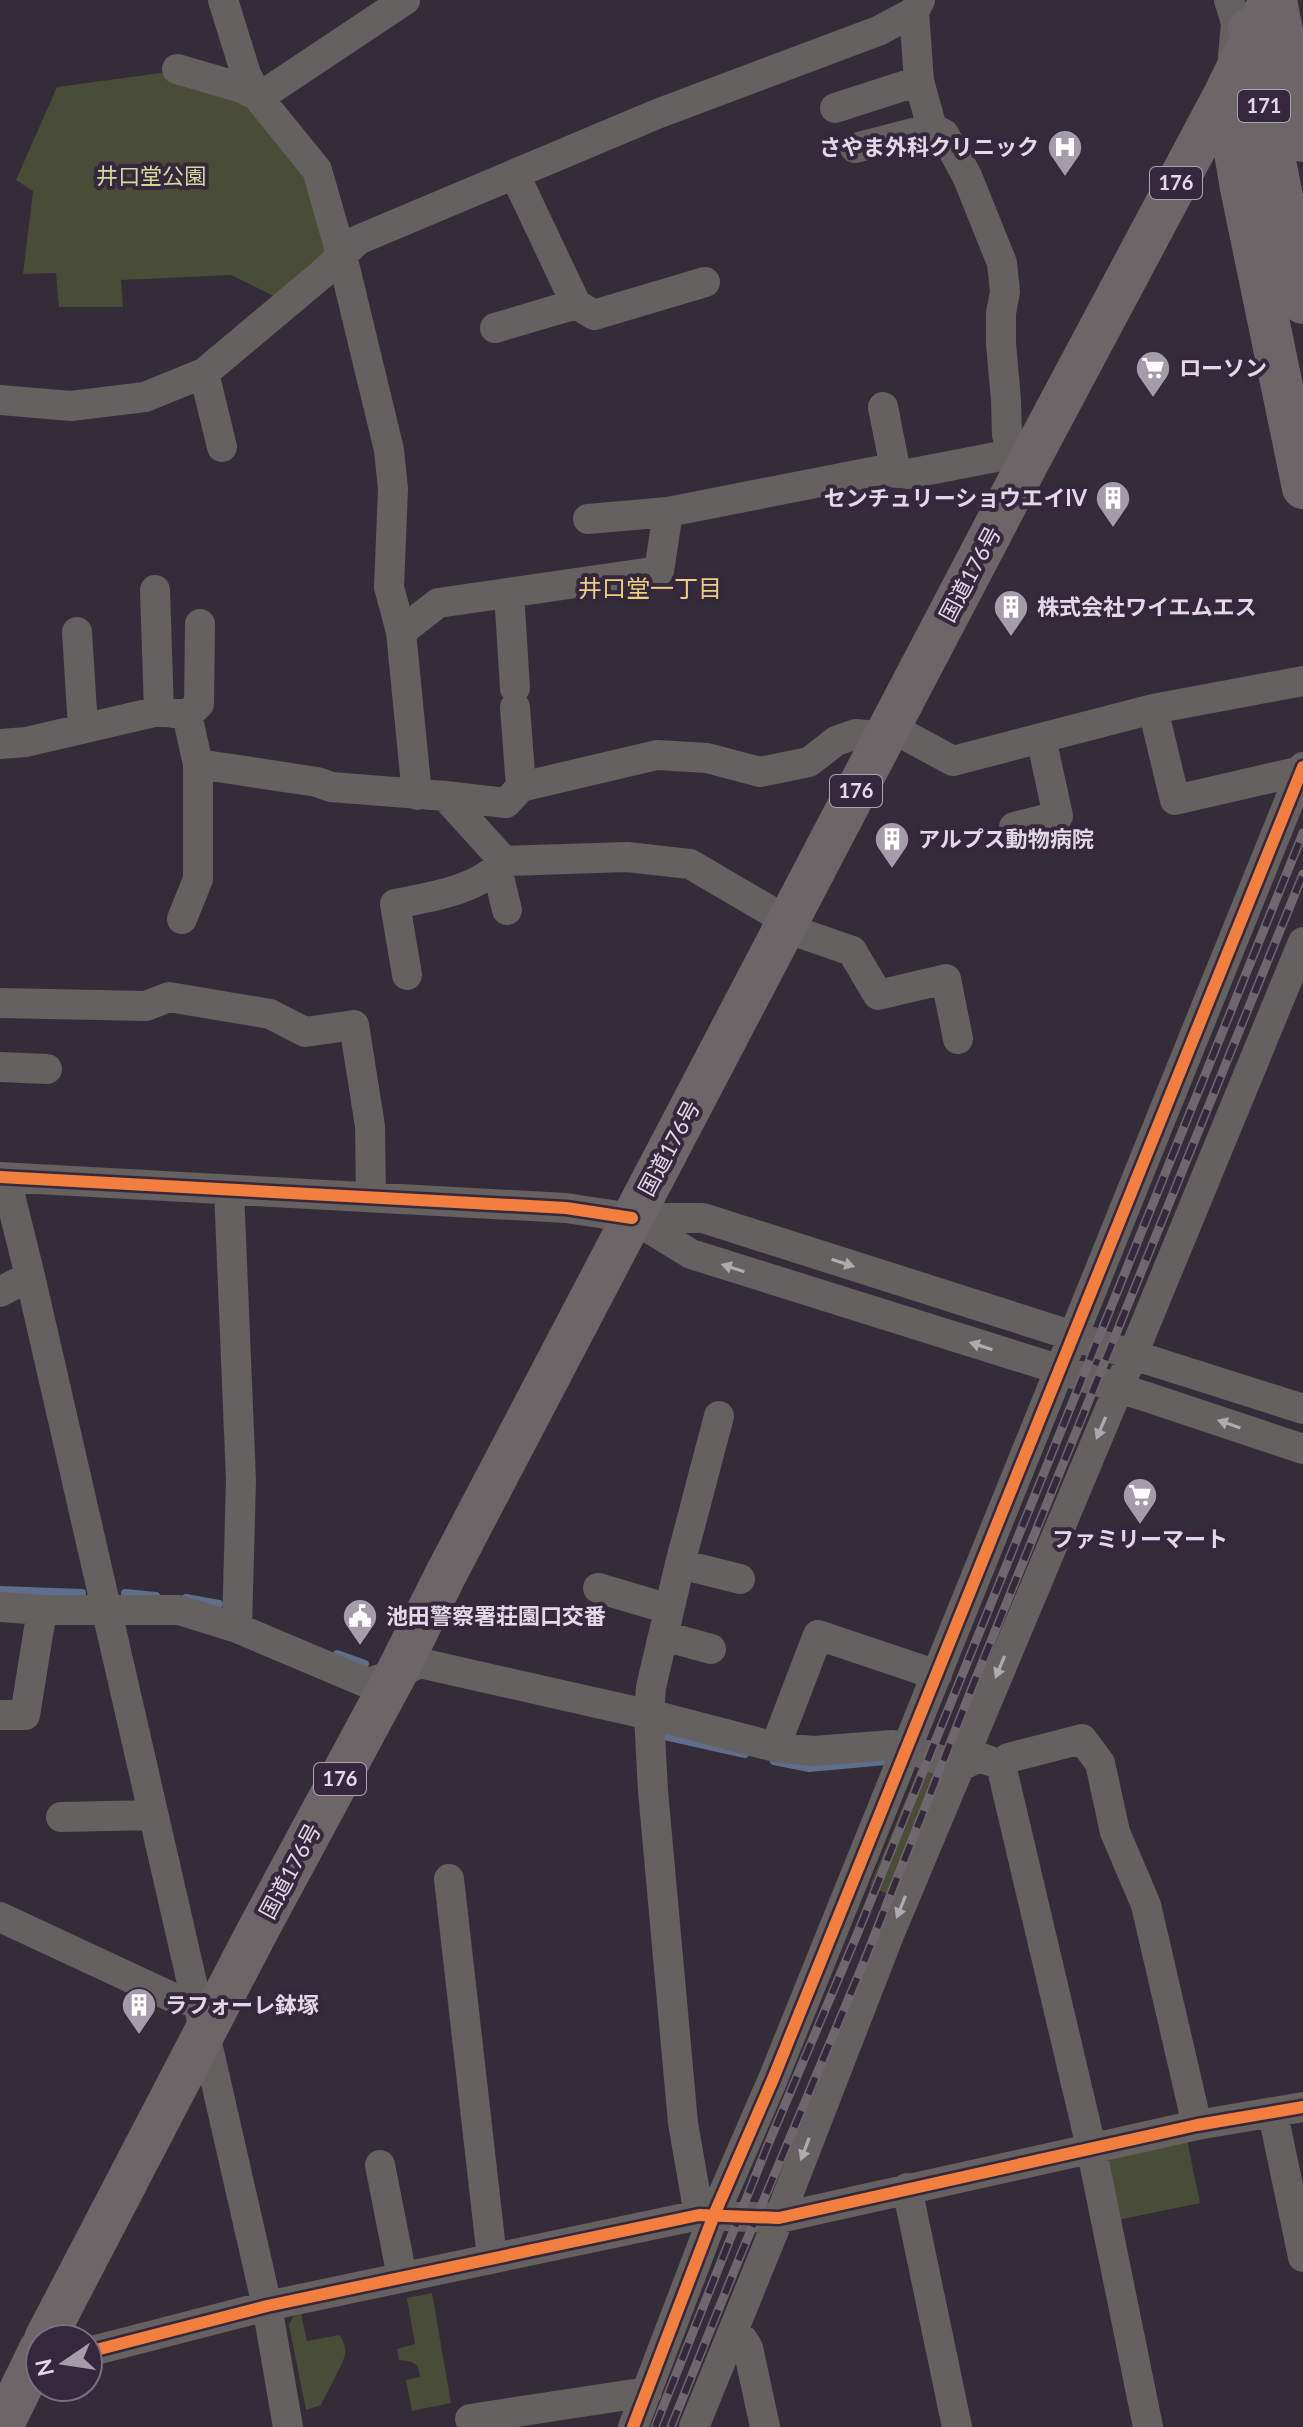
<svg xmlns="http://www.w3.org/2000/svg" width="1303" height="2427" font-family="Lato,'Noto Sans JP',sans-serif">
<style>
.green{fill:#494c37}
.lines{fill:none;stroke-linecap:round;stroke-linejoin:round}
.stream{stroke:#606e8d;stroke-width:8}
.minor{stroke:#646160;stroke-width:30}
.highway{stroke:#6c6668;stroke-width:42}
.rail-casing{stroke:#6e686e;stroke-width:9}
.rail{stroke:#35283c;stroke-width:6;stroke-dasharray:18;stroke-linecap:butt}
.cycleway-casing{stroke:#35283c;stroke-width:17}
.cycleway{stroke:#f27e40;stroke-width:12}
.oneway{fill:#afa9b0}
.labels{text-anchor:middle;stroke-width:8;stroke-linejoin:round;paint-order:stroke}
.shield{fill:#35283c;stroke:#ada4b3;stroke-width:2}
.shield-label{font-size:20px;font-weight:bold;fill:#e1d9e6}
.poi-label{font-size:22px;font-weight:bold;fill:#e1d9e6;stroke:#35283c;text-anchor:start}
.park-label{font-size:22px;fill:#cfdb9c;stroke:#35283c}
.street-label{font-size:22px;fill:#e1d9e6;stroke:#35283c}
.neighbourhood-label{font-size:24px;fill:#ebcf83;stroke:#35283c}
</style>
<rect width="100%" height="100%" fill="#342c38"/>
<!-- green -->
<path class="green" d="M161,73L241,99L310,177L329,256L276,297L231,275L121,280L123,307H59L56,273L23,274L33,191L16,180L57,87Z
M920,1765L944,1775L894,1897L870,1886Z
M1187,2140L1200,2203L1118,2220L1105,2157Z
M432,2293L451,2403L412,2411L406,2380L420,2377C419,2363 413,2361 399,2360L397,2349L415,2344L407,2298Z
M301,2314L307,2341L339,2335C343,2340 346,2347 345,2354C345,2361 326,2394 321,2405L306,2410L289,2325L293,2317Z"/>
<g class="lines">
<!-- stream -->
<path class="stream" d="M0,1590L82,1593
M125,1593L156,1596
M186,1598L219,1604
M337,1654L365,1664
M660,1735L745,1754
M774,1761L809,1768L886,1761"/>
<!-- minor -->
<path class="minor" d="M223,0L246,74L257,96L317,170L345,268L389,450L393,489L389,587L401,632L417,795
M1229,0L1236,23L1233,56
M914,12L919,81L932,128L944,134L967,176L1002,263L1005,292L1001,313V344L1006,400L1007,435L1013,451
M177,69L242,88L257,96L264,94L405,0
M835,108L919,81
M855,148L932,128
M515,175L576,304L594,315L705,282
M495,328L576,304
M204,373L222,447
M0,400L71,406L145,397L204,373L322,274L358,240L657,114L878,31L914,12L920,0
M883,407L896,473
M588,519L668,512
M155,590L159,711
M509,593L515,688
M77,632L83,728
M401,632L438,603L659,571L668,512L882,470L908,474L1001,456L1013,451L1030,459
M515,707L521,787
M1153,709L1175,800L1301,771
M187,715L199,704L200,624
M890,727L953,761L1153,709L1303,681
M0,744L26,742L159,711L187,715L198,764L317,782L331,787L445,796L506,803L521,787L657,755L707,758L760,772L809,762L836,741L856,734L867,735L882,743
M445,796L504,861L627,857L690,864L772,912L803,934L852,951L878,995L946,979L958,1039
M1014,827L1058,816L1041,738
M497,869L507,910
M182,919L198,879V764
M407,975L395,904C430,897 480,890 504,861
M0,1003L146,1006L169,997L270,1014L305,1032L354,1025L370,1126L371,1197
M0,1067L47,1069
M0,1177L566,1208L632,1218H703L1303,1409
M0,1177L10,1195L30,1276L193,1987L191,2000
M229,1190L241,1480L237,1628
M634,1219L691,1254L1144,1396L1303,1449
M0,1292L30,1276
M680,1564L740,1579
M598,1588L669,1609
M0,1607L42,1610H179L237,1628L367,1683L396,1674L420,1663L668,1719L775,1747L813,1751L892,1745L907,1748L959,1767L979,1757L1001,1765
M664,1636L711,1649
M0,1715H25L42,1610
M775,1747L818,1635L937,1675
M1001,1765L1091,2147L1148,2427
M1001,1765L1008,1758L1082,1739L1100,1763L1115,1832L1146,1905L1197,2125
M61,1817L153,1815
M449,1879L492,2258
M0,1917L176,1999L191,2000L199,2008L267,2306L288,2427
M1273,2114L1303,2257
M380,2165L402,2277
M907,2188L957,2427
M699,2215L683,2123L653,1791L649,1715L651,1687L680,1564L719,1416
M732,2335L743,2340L748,2348L765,2427
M88,2352L267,2306L699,2215L779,2218L1197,2125L1303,2107
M470,2419L647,2392
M633,2427L714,2215L773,2079L1303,767
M694,2427L779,2218L889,1935L1140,1337L1303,942"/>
<!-- highway -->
<path class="highway" d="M1276,0L1303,141
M1249,29L1303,303
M1225,93L1241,188L1303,488
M45,2339L258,1930L396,1674L447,1572L1030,459L1225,93L1270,0
M2,2427L40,2349"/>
<!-- rail casing -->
<g class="rail-casing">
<path id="rail" d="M655,2427L767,2147L856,1937L1303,833
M671,2427L741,2254L864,1962L972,1688L1303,874"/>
</g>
<!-- rail -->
<use href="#rail" class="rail"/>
<!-- cycleway casing -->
<g class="cycleway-casing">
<path id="cycleway" d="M0,1177L566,1208L632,1218
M88,2352L267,2306L699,2215L779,2218L1197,2125L1303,2107
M633,2427L714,2215L773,2079L1303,767"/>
</g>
<!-- cycleway -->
<use href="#cycleway" class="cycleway"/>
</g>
<!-- one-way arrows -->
<defs><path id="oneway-solid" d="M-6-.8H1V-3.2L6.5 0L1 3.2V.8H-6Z" transform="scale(2)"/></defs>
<g class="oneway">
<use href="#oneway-solid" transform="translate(843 1263) rotate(18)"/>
<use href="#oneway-solid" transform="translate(733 1268) rotate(-162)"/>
<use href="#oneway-solid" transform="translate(981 1346) rotate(-162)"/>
<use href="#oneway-solid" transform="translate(1229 1424) rotate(-161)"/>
<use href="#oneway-solid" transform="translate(1101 1428) rotate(113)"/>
<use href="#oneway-solid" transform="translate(1000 1667) rotate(113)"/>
<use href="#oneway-solid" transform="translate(901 1907) rotate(112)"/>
<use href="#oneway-solid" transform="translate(805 2149) rotate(111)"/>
</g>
<!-- icons -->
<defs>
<g id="hospital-pin" transform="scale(1.8)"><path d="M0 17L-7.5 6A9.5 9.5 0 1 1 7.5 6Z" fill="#a49ca9" stroke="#35283c"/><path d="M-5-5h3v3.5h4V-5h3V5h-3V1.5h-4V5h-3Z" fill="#fff"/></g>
<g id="supermarket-pin" transform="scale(1.8)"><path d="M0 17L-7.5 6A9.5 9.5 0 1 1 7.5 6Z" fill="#a49ca9" stroke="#35283c"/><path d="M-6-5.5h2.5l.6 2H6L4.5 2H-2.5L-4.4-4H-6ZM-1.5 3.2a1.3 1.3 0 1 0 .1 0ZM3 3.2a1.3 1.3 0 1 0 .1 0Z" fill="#fff"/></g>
<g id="building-pin" transform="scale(1.8)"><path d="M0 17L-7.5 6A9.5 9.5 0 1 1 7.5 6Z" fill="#a49ca9" stroke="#35283c"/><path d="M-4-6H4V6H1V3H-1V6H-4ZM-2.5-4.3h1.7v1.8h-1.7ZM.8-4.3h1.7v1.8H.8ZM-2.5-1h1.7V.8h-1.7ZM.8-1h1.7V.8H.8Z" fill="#fff"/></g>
<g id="civic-pin" transform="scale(1.8)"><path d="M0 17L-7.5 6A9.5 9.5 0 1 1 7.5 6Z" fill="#a49ca9" stroke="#35283c"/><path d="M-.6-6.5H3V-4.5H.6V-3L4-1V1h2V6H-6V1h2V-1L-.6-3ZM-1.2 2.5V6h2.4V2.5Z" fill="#fff"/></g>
</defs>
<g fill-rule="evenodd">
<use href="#hospital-pin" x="1065" y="147"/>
<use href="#supermarket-pin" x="1153" y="368"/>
<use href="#building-pin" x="1113" y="498"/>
<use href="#building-pin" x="1011" y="607"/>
<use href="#building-pin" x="892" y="839"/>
<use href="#supermarket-pin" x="1140" y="1495"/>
<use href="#civic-pin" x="360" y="1616"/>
<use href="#building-pin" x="139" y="2005"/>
</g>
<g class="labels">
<!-- shield labels -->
<g class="shield">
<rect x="1238" y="90" width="52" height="32" rx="6"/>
<rect x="1150" y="167" width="52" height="32" rx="6"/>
<rect x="830" y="775" width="52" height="32" rx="6"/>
<rect x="314" y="1763" width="52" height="32" rx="6"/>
</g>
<g class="shield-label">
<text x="1264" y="113">171</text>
<text x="1176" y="190">176</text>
<text x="856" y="798">176</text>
<text x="340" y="1786">176</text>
</g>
<!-- poi labels -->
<g class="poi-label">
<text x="1039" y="155" text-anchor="end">さやま外科クリニック</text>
<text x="1179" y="376">ローソン</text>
<text x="1087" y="506" text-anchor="end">センチュリーショウエイIV</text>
<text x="1037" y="615">株式会社ワイエムエス</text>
<text x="918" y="847">アルプス動物病院</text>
<text x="1140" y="1547" text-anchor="middle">ファミリーマート</text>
<text x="386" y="1624">池田警察署荘園口交番</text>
<text x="165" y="2013">ラフォーレ鉢塚</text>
</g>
<!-- park labels -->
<g class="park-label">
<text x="151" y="184">井口堂公園</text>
</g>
<!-- street labels -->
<g class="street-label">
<text transform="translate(970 574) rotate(-62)" y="8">国道176号</text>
<text transform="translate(669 1148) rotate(-62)" y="8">国道176号</text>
<text transform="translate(290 1871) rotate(-62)" y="8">国道176号</text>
</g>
<!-- neighbourhood labels -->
<g class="neighbourhood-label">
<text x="650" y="597">井口堂一丁目</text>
</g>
</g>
<!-- north arrow -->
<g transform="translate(64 2363) rotate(257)"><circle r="38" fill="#35283c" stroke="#7a6f80" stroke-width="2"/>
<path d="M0-6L14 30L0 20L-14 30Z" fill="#a49ca9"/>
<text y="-12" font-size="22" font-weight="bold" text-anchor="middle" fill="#e1d9e6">N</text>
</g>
</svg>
